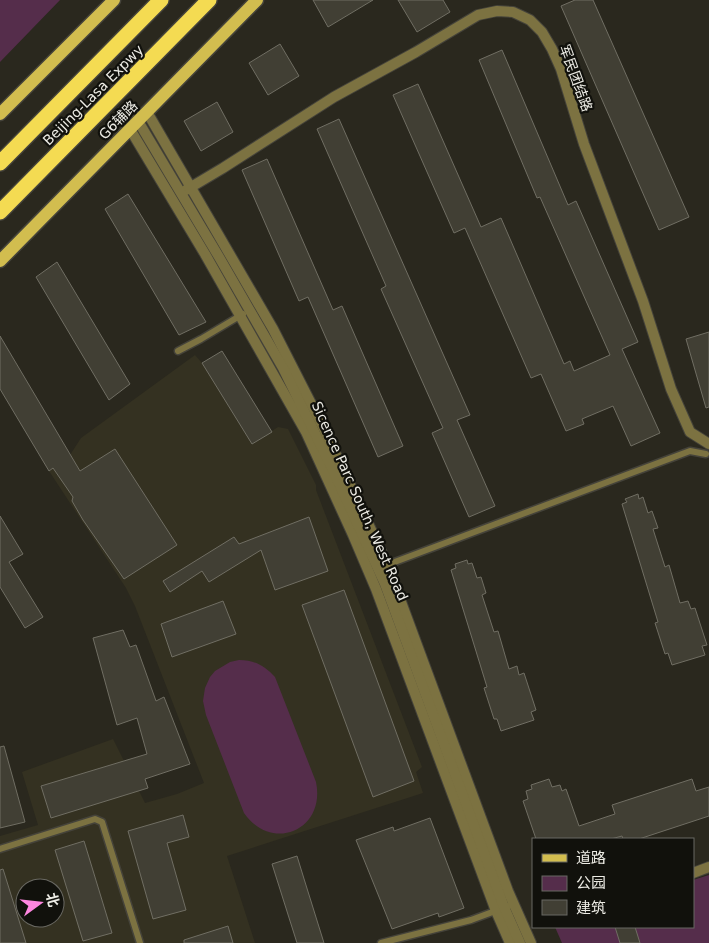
<svg xmlns="http://www.w3.org/2000/svg" width="709" height="943" font-family="'DejaVu Sans','Noto Sans SC',sans-serif">
<style>
.built{fill:#343121;fill-rule:evenodd}
.green{fill:#552d4b}
.building{fill:#413f34;stroke:#706e63}
.lines{fill:none;stroke-linecap:round;stroke-linejoin:round}
.service-casing{stroke:#45433a;stroke-width:9}
.minor-casing{stroke:#45433a;stroke-width:12}
.tertiary-casing{stroke:#45433a;stroke-width:12}
.primary-casing{stroke:#45433a;stroke-width:15}
.motorway-casing{stroke:#45433a;stroke-width:18}
.service{stroke:#7c7241;stroke-width:6}
.minor{stroke:#7c7241;stroke-width:10}
.tertiary{stroke:#7c7241;stroke-width:10}
.primary{stroke:#d2bd4f;stroke-width:12}
.motorway{stroke:#f4db52;stroke-width:15}
.labels{text-anchor:middle;stroke-width:4.5;stroke-linejoin:round;paint-order:stroke}
.street-label{font-size:14px;fill:#ecebe4;stroke:#11110c}
</style>
<rect width="100%" height="100%" fill="#2a281e"/>
<!-- built -->
<path class="built" d="M195,355L202,363L252,444L278,427L288,429L316,485V490L422,767L416,772L423,793L227,856L255,943H0V836L38,825L22,772L113,739L145,803L177,794L204,783L135,606L126,588L49,471L70,455L81,438ZM25,888H55V918H25Z"/>
<!-- green -->
<path class="green" d="M0,0H60L0,62Z
M239,660C255,660 265,666 275,677L316,782C326,830 272,853 244,813L206,715L203,701L205,688L210,677L215,671L230,662Z
M709,875V943H562L555,927H693V880Z"/>
<!-- building -->
<path class="building" d="M313,0H373L328,27Z
M398,0H443L450,12L417,32Z
M575,0H593L689,217L659,230L561,6Z
M280,44L299,76L268,95L249,63Z
M502,50L568,205L576,201L638,342L622,349L660,433L631,446L613,406L582,419L584,424L566,431L541,374L531,378L465,228L454,233L393,95L418,84L481,227L501,218L564,364L570,361L574,371L610,355L540,197L537,198L479,60Z
M217,102L233,132L201,151L184,121Z
M339,119L470,415L457,420L495,506L469,517L432,433L443,428L381,289L386,286L317,129Z
M267,159L333,310L342,306L403,446L378,457L308,297L299,301L242,170Z
M128,194L206,322L179,335L105,209Z
M57,262L130,384L109,400L36,277Z
M709,332V407L706,408L686,339Z
M0,336L80,471L115,449L177,545L124,579L83,520L72,501L73,497L53,468L49,471L0,389Z
M222,351L272,432L252,444L202,363Z
M638,494L639,499L643,497L648,513L652,511L658,528L653,529L665,567L669,565L680,603L688,601L691,609L695,608L707,645L702,646L705,655L672,665L668,653L665,654L655,623L658,622L622,504L627,502L625,499Z
M0,516L23,554L9,562L43,617L25,628L0,587Z
M309,517L328,571L275,590L261,550L209,582L202,571L170,592L163,581L234,537L239,544Z
M467,560L468,564L472,563L477,578L481,577L486,593L482,595L494,632L498,631L509,669L517,666L519,675L524,673L536,710L531,712L534,720L501,731L497,719H494L484,688L487,687L451,570L456,568L455,564Z
M344,590L414,781L373,797L302,605Z
M223,601L236,634L172,657L161,624Z
M123,630L130,647L136,645L156,701L164,697L190,764L145,779L148,788L51,818L41,786L147,754L137,718L117,725L93,638Z
M4,746L25,822L0,828V747Z
M549,779L552,787L560,785L562,791L566,789L579,826L615,814L612,805L692,779L696,791L709,787V816L639,839H623L622,836L611,839H536L523,801L528,799L526,791L532,789L531,785Z
M183,815L189,837L167,843L186,910L153,919L128,831Z
M430,818L464,908L439,917L438,913L392,929L356,840L393,827L394,831Z
M84,841L112,933L83,941L55,850Z
M297,856L305,882L324,943H297L272,864Z
M3,869L26,943H0V870Z
M228,926L233,943H184V940Z
M615,927H635L640,943H620Z"/>
<g class="lines">
<!-- service casing -->
<g class="service-casing">
<path id="service" d="M178,351L201,339L243,314
M384,566L690,451L706,454
M0,849L95,819L102,822L140,943
M381,943L471,920L514,904"/>
</g>
<!-- minor casing -->
<g class="minor-casing">
<path id="minor" d="M147,112L273,329L323,427L387,564L508,891L531,943
M130,129L205,254L306,432L353,535L376,589L496,911L510,943
M186,190L223,168L334,97L416,52L478,15L497,11L513,12L530,20L542,32L552,49L561,69L584,144L643,301L671,389L690,432L709,444
M693,873L709,867"/>
</g>
<!-- tertiary casing -->
<g class="tertiary-casing">
<path id="tertiary" d="M138,121L219,257L283,368L332,468L385,584L504,907L520,943"/>
</g>
<!-- primary casing -->
<g class="primary-casing">
<path id="primary" d="M0,114L114,0
M0,261L257,0"/>
</g>
<!-- motorway casing -->
<g class="motorway-casing">
<path id="motorway" d="M0,163L161,0
M0,212L209,0"/>
</g>
<!-- service -->
<use href="#service" class="service"/>
<!-- minor -->
<use href="#minor" class="minor"/>
<!-- tertiary -->
<use href="#tertiary" class="tertiary"/>
<!-- primary -->
<use href="#primary" class="primary"/>
<!-- motorway -->
<use href="#motorway" class="motorway"/>
</g>
<g class="labels">
<!-- street labels -->
<g class="street-label">
<text transform="translate(576 78) rotate(70)" y="5">军民团结路</text>
<text transform="translate(93 95) rotate(-45)" y="5">Beijing-Lasa Expwy</text>
<text transform="translate(118 120) rotate(-45)" y="5">G6辅路</text>
<text transform="translate(360 501) rotate(66)" y="5">Sicence Parc South, West Road</text>
</g>
</g>
<!-- legend -->
<rect x="532" y="838" width="162" height="90" fill="#11110c" stroke="#696862"/>
<rect x="542" y="854" width="25" height="8" fill="#d2bd4f" stroke="#696862"/>
<text x="576" y="863" font-size="15" fill="#ecebe4">道路</text>
<rect x="542" y="876" width="25" height="15" fill="#552d4b" stroke="#696862"/>
<text x="576" y="888" font-size="15" fill="#ecebe4">公园</text>
<rect x="542" y="900" width="25" height="15" fill="#413f34" stroke="#696862"/>
<text x="576" y="913" font-size="15" fill="#ecebe4">建筑</text>
<!-- north arrow -->
<g transform="translate(40 903) rotate(75)"><circle r="24" fill="#11110c" stroke="#696862"/>
<path d="M0-4L9 19L0 12L-9 19Z" fill="#fe86e0"/>
<text y="-8" font-size="14" font-weight="bold" text-anchor="middle" fill="#ecebe4">北</text>
</g>
</svg>
